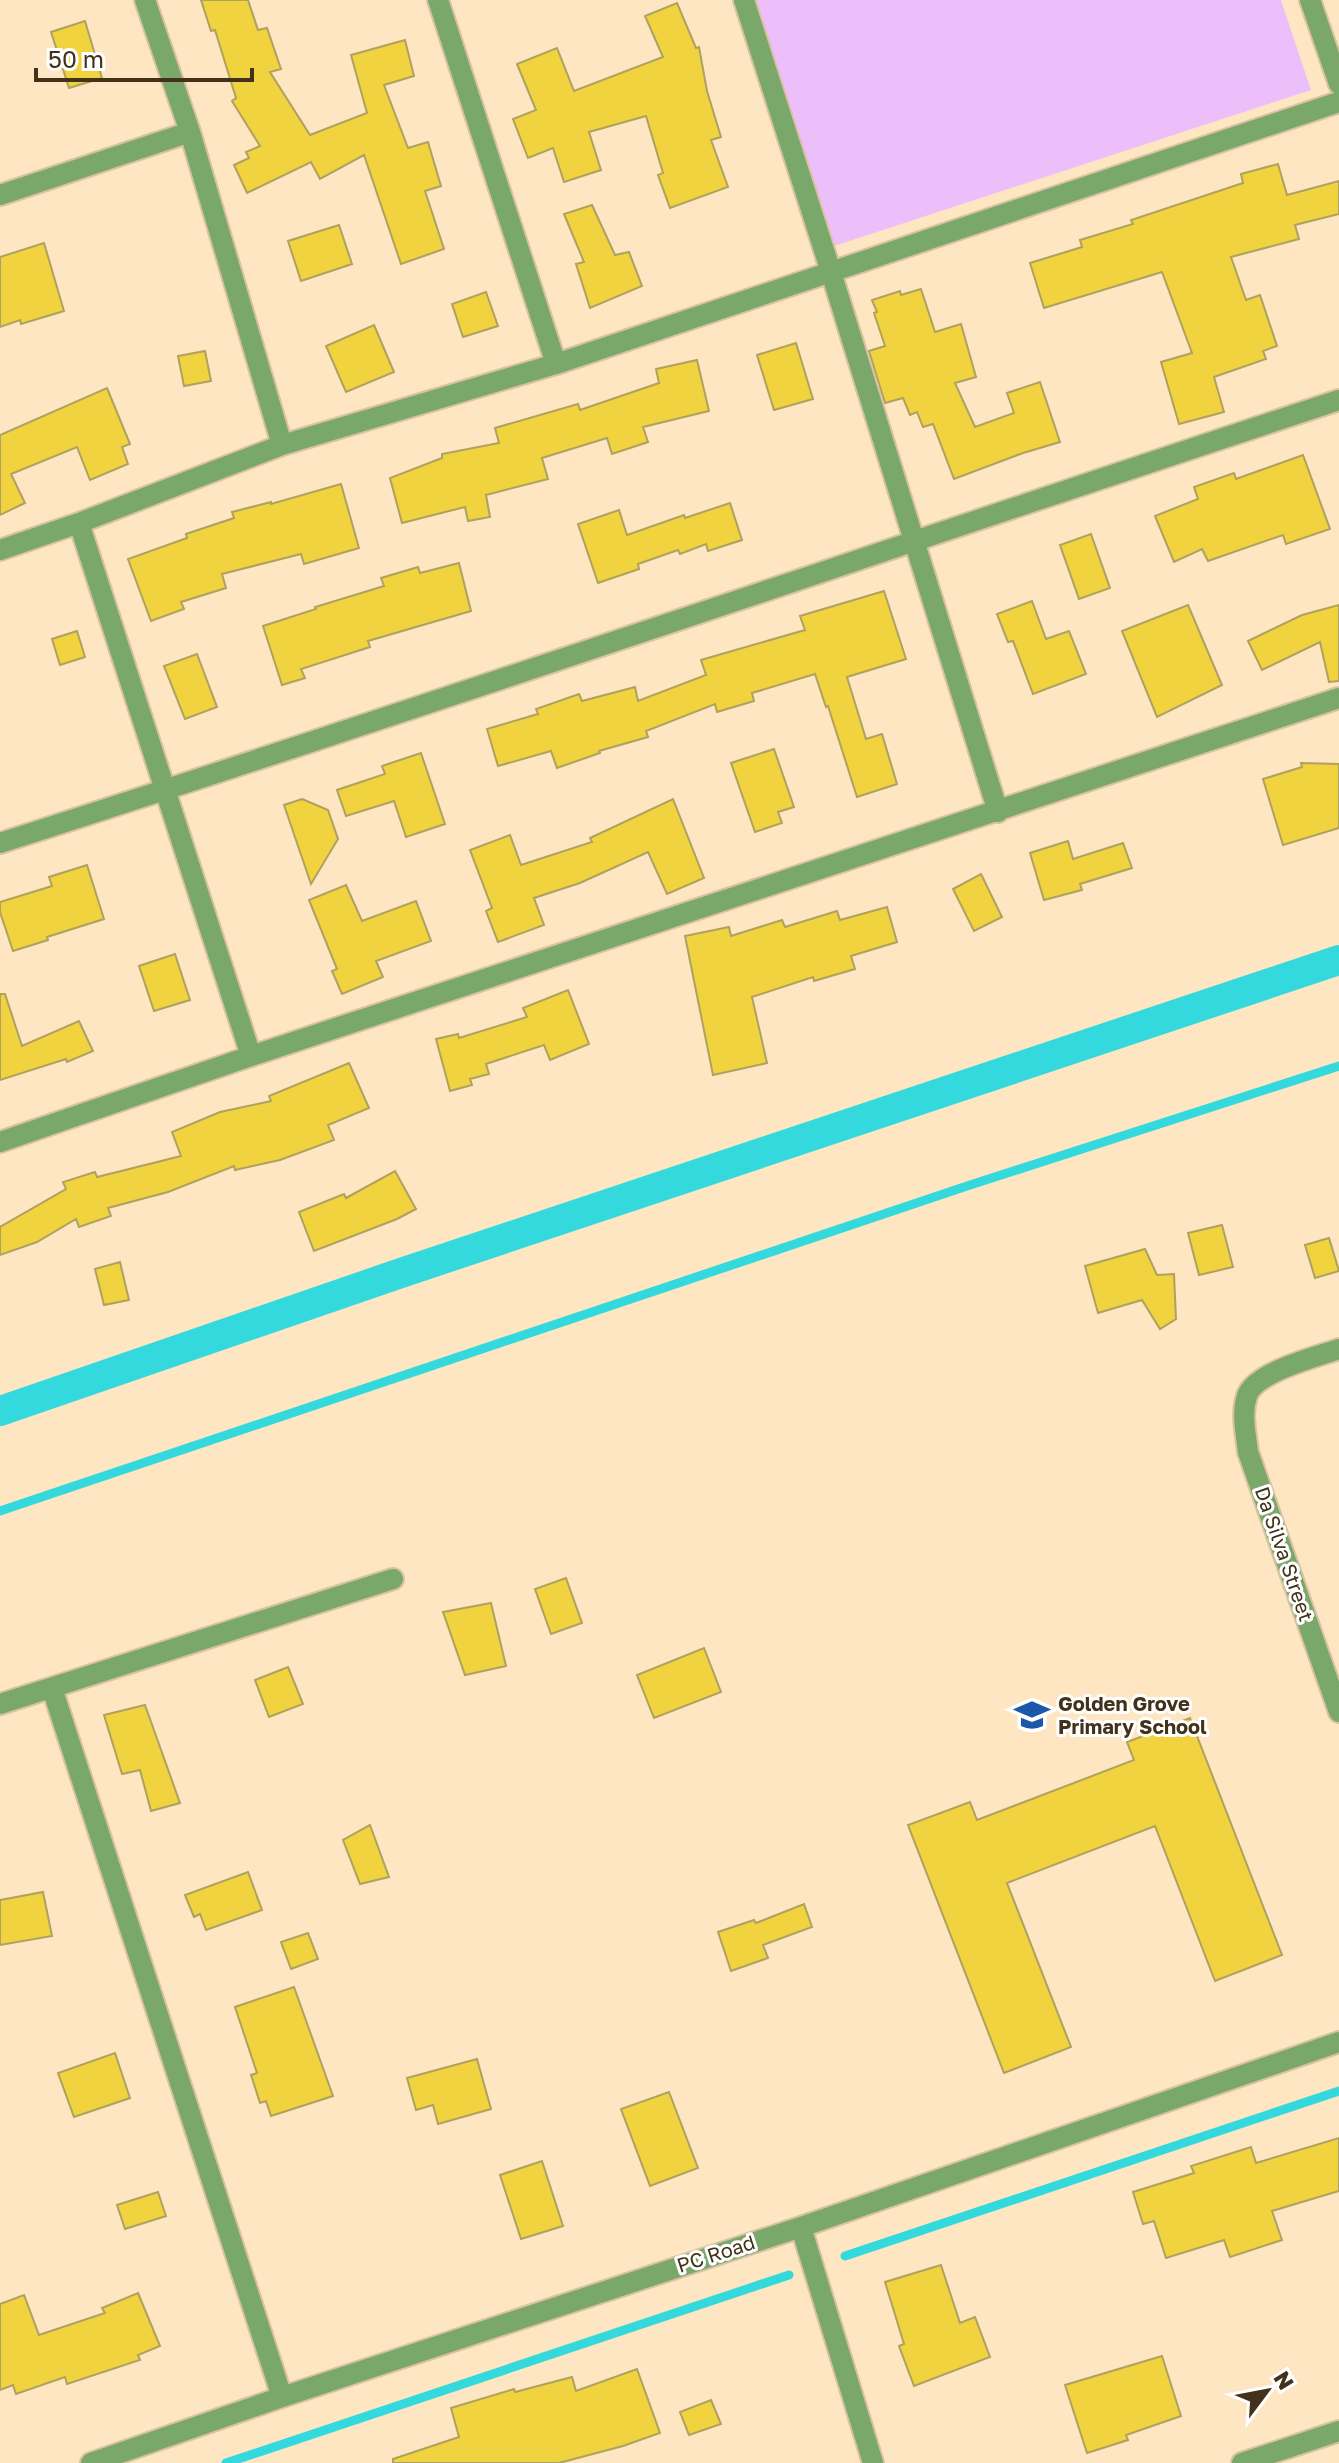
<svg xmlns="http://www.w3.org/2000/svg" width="1339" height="2463" font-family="'Golos Text',sans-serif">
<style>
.green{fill:#ecbffa}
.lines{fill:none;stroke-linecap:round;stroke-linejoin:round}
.stream{stroke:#33d9dd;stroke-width:9}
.canal{stroke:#33d9dd;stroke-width:30}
.building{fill:#f0d33f;stroke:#afa15e;stroke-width:2}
.minor-casing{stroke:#d8c2a1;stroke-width:24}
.minor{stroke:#7aa76a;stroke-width:20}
.labels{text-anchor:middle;stroke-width:6;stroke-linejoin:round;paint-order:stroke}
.street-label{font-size:20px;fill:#413219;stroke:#fff}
.poi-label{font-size:20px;font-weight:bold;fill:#413219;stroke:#fff;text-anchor:start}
</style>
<rect width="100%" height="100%" fill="#fee6c3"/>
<!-- green -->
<path class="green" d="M742,0H1281L1311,90L825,249Z"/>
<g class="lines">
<!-- stream -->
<path class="stream" d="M0,1511L967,1186L1339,1066
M845,2256L1339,2091
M226,2463L789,2275"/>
<!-- canal -->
<path class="canal" d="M0,1411L398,1274L1339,960"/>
</g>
<!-- building -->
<path class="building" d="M201,0H248L258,30L267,28L281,69L270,72L310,135L367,113L351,55L405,40L414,76L384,85L408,148L428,142L441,186L425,191L444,249L401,264L364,155L320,179L311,162L247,193L234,165L249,158L246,152L260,146L232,101L236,98L215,30L211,31Z
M677,3L696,48L699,47L707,91L721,137L711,140L728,187L670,208L658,175L663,173L646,116L589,132L601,170L564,182L553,148L528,158L513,119L536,110L517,64L557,48L574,91L663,57L645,16Z
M85,21L102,78L69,88L51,32Z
M1278,164L1287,195L1339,181V214L1295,225L1299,239L1231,257L1246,300L1260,295L1277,346L1263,351L1266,359L1214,377L1224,412L1179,424L1161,362L1192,353L1162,272L1044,308L1030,263L1082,247L1080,240L1133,224L1131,220L1243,183L1241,174Z
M592,205L615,255L629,252L642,286L590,308L576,264L584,262L564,214Z
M339,225L352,264L301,281L288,241Z
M44,243L64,311L21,324L20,320L0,327V257Z
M921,289L935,332L961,324L976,377L955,383L975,427L1014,413L1007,393L1040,382L1060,442L1023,453L954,479L933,424L923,427L917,412L910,415L903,398L885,403L869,351L885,346L874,313L877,312L872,300L900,291L901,295Z
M486,292L498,326L463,337L452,304Z
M374,325L394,372L346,392L326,346Z
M796,343L813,399L774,410L757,355Z
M205,351L211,381L184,386L178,356Z
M697,360L709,411L643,427L648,442L612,454L607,438L542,458L548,479L486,495L490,517L468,521L465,507L402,523L390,478L442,458V454L499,443L495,428L578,404L580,410L659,383L656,369Z
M107,388L130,444L122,447L128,464L90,480L77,447L11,474L25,503L0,515V435Z
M1303,455L1330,529L1286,544L1283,535L1208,561L1202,549L1174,562L1155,516L1198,499L1194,487L1234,473L1236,479Z
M341,484L359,548L304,564L301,554L222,574L226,588L181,602L184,609L151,621L128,559L187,538L186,534L234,518L232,512L271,502V504Z
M730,503L742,540L708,551L706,544L680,554L678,550L638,564L639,569L598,583L578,524L619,510L627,535L684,515L685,518Z
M1091,534L1110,588L1079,599L1060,545Z
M459,563L471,611L368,641L370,647L301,669L305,678L282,685L263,626L316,609L315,607L384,586L381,578L418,567L420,573Z
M884,591L906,659L847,677L866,739L882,734L897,784L857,797L828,706L826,707L815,674L752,693L754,701L717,712L715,704L646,731L648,737L599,751L600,753L557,768L551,751L498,766L487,729L538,714L536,709L579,694L582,701L635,687L638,701L706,675L701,660L805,630L800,616Z
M1032,601L1046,639L1069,631L1086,674L1033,694L1013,641L1008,642L997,614Z
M1188,605L1222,685L1157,717L1122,631Z
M1339,605V681L1329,682L1320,642L1262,670L1248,641L1302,615Z
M77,631L85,657L60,665L52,639Z
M197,654L217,707L185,719L164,666Z
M774,749L794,807L778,812L782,823L755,832L731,763Z
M421,753L445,824L406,837L394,801L346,816L337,790L385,774L382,766Z
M1301,763L1339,764V828L1283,845L1263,779L1302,767Z
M302,799L328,810L338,839L311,884L284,805Z
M673,799L704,878L667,894L648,852L580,883L534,898L544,925L498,942L486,911L492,908L470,850L510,835L521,865L592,842L590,838Z
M1068,841L1073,859L1123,843L1132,868L1080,884L1082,890L1044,900L1030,853Z
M87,865L104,919L47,937L48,940L13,951L0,912V902L52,886L49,877Z
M981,874L1002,917L974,931L953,889Z
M346,885L362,921L416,901L431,941L376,961L383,977L342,994L332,971L337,969L309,900Z
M887,907L897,942L851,956L855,969L814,981L813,977L752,997L767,1063L713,1075L685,936L729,927L731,936L782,920L785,927L837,911L840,920Z
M175,954L190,1000L154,1011L139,966Z
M568,990L589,1044L550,1060L544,1045L486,1064L489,1074L470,1079L472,1085L450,1091L436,1039L458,1034L459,1038L527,1017L523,1008Z
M0,994H5L22,1046L79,1021L93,1051L67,1062L66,1059L0,1080Z
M349,1063L369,1108L328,1125L334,1140L280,1160L235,1170L234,1166L168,1192L108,1208L111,1216L79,1227L76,1219L37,1242L0,1255V1227L66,1189L63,1182L95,1172L97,1177L181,1156L172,1132L220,1112L271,1101L269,1096Z
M395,1171L416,1209L397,1219L314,1251L299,1212L344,1194L346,1198Z
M1222,1225L1233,1267L1199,1275L1188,1233Z
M1329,1238L1339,1271L1315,1278L1305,1245Z
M1145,1249L1157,1275L1174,1274L1176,1319L1160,1329L1142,1300L1098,1313L1085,1266Z
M120,1262L129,1300L104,1305L95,1269Z
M566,1578L582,1623L551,1634L535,1589Z
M491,1603L506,1666L465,1675L443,1612Z
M704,1648L721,1692L654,1718L637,1675Z
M288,1667L303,1704L269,1717L255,1680Z
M145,1705L180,1803L151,1811L140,1770L122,1774L104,1715Z
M1190,1718L1282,1955L1215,1981L1155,1826L1007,1883L1071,2047L1004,2073L908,1825L970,1802L977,1820L1134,1760L1127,1742Z
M370,1825L389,1877L360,1884L343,1840Z
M248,1872L262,1910L206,1930L200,1914L194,1917L185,1895Z
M43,1892L52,1936L0,1945V1900Z
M804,1904L812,1927L763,1945L768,1958L731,1971L718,1932L754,1920L756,1923Z
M308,1933L318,1959L291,1969L281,1942Z
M294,1987L333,2096L271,2116L266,2101L260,2103L251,2075L257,2073L235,2007Z
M115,2053L130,2098L74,2117L58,2073Z
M477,2059L491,2109L438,2124L433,2105L416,2110L407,2078Z
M669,2092L698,2168L650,2186L621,2109Z
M1339,2138V2191L1272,2211L1282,2240L1230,2257L1224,2240L1166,2258L1154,2221L1143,2224L1133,2192L1194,2173L1191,2166L1251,2147L1256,2163Z
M542,2161L563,2226L521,2239L500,2175Z
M158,2192L166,2216L125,2229L117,2205Z
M941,2265L960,2323L975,2317L990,2357L914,2386L899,2346L904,2344L885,2282Z
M138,2293L160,2346L138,2355L140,2360L67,2384L65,2377L16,2394L13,2385L0,2390V2304L24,2295L39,2335L105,2313L102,2308Z
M1162,2356L1181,2416L1126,2435L1128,2440L1087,2453L1065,2385Z
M637,2369L660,2433L623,2446L559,2463H393V2459L459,2437L451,2408L514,2389L515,2392L572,2377L576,2391Z
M711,2400L721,2424L689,2435L680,2412Z"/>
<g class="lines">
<!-- minor casing -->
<g class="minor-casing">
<path id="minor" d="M145,0L190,132L282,445
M438,0L556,364
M744,0L831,272L998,812
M1310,0L1339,84
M0,195L190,132
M79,523L251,1056
M0,550L79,523L282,445L556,364L1339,102
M0,843C448,700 892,547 1339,400
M0,1142L251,1056L1339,698
M1339,1349C1316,1357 1255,1372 1247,1396C1241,1414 1246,1434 1248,1452L1339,1712
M52,1688L282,2397
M0,1704L393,1579
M801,2227L873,2463
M91,2463L282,2397L801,2227L1339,2042
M1242,2463L1339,2431"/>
</g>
<!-- minor -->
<use href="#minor" class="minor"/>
</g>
<!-- icons -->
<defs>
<g id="school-bare" transform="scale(2.76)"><path d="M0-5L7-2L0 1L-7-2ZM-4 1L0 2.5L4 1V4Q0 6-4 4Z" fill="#1c58a9" stroke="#fff" stroke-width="2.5" paint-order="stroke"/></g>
</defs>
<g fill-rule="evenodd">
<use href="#school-bare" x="1032" y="1715"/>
</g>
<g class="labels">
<!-- street labels -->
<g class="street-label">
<text transform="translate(1284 1554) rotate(71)" y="7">Da Silva Street</text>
<text transform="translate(716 2254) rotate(-18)" y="7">PC Road</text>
</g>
<!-- poi labels -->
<g class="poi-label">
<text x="1058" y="1711">Golden Grove<tspan x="1058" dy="23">Primary School</tspan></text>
</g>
</g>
<!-- north arrow -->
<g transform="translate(1267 2391) rotate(58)" stroke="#ffffff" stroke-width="6" paint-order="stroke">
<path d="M0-6L14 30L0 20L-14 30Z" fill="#413219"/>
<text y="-12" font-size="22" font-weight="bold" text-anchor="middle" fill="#413219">N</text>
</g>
<!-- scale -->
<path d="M36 68v12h216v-12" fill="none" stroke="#413219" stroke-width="4"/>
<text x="48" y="68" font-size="24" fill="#413219" stroke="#ffffff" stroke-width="6" paint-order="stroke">50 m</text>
</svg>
